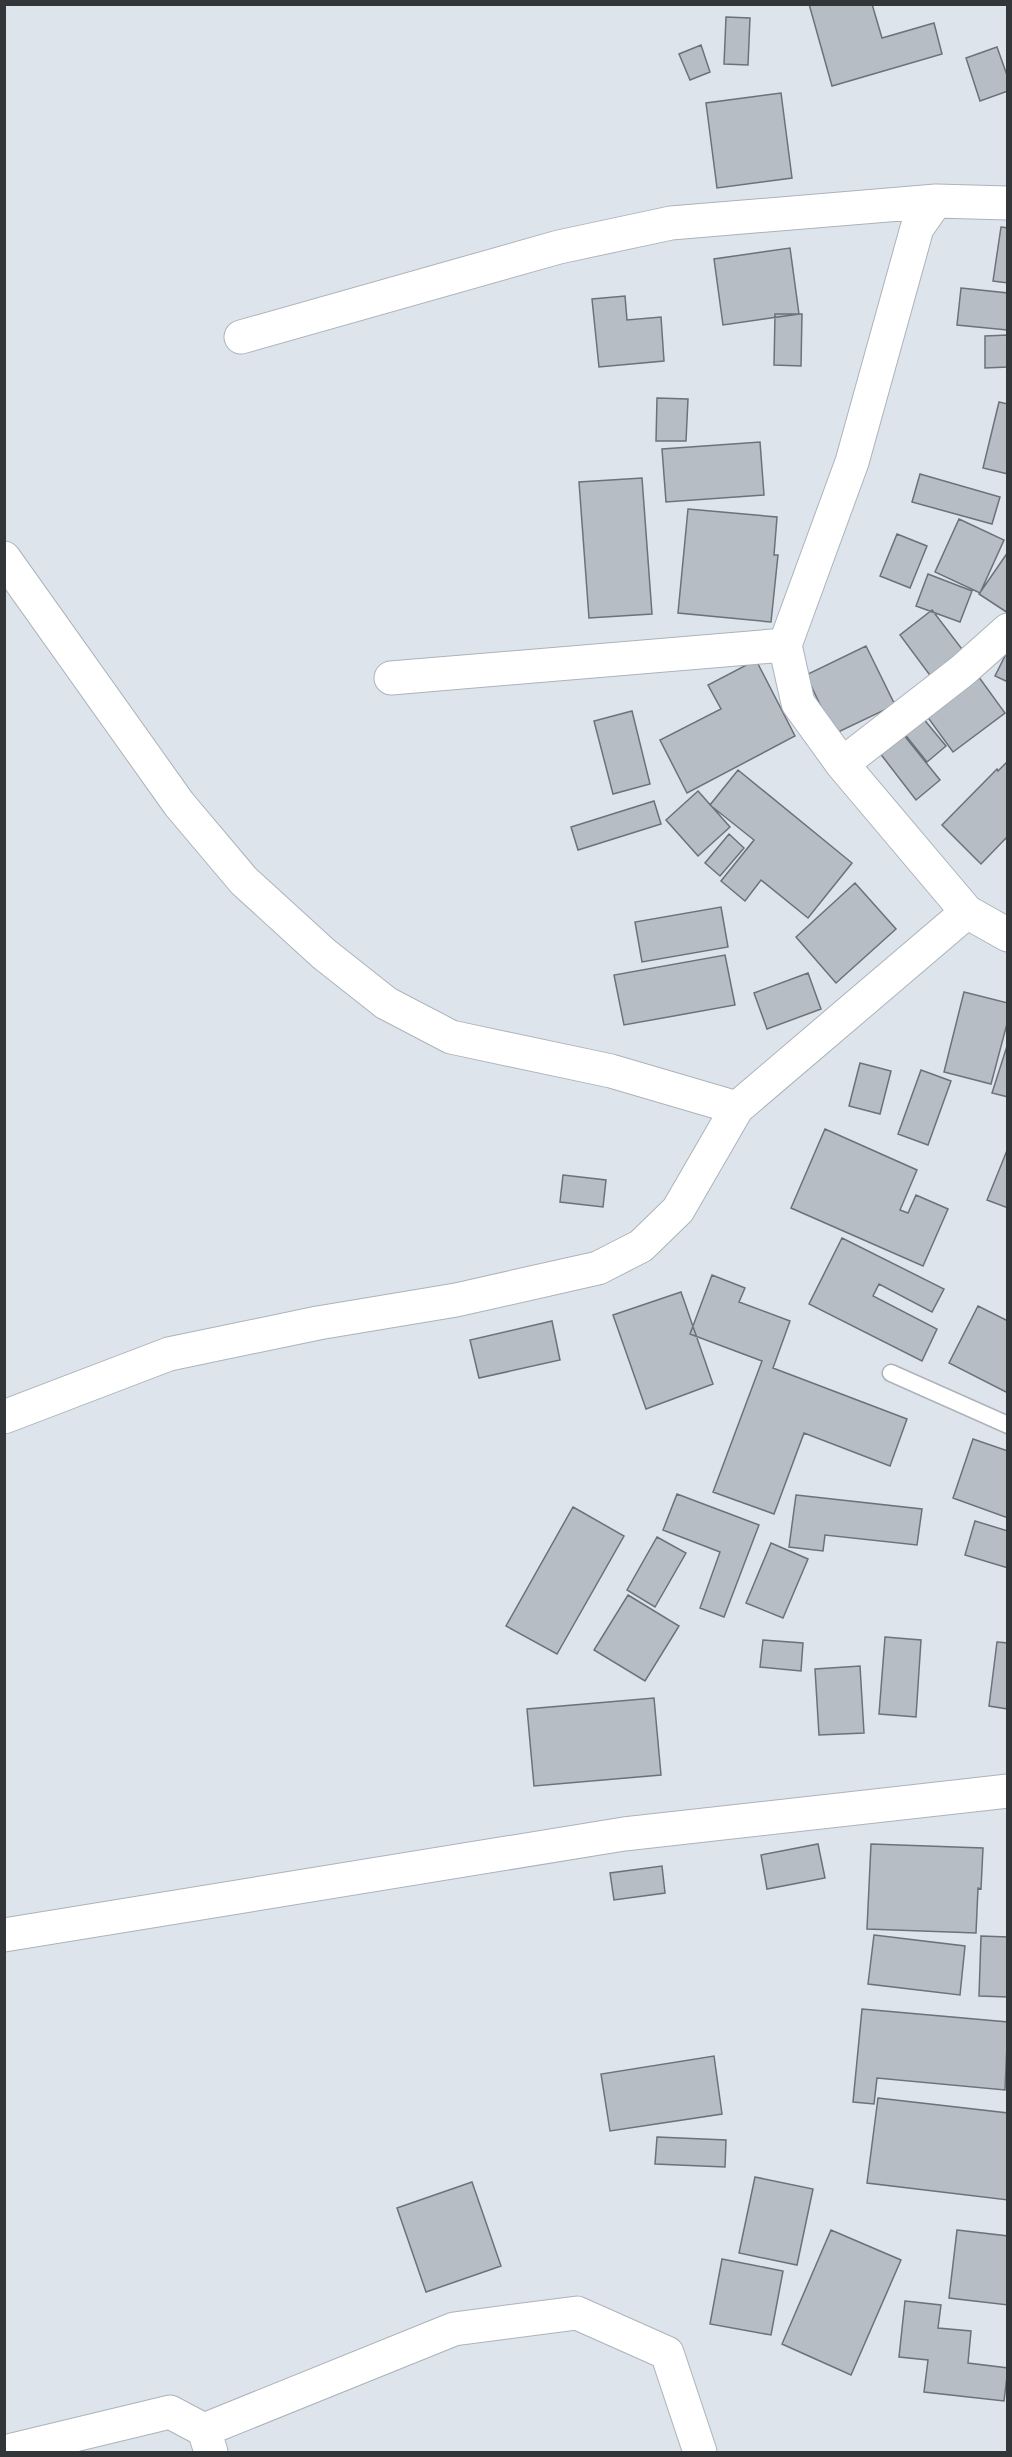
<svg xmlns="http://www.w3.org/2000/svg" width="1012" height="2457" font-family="Jost,sans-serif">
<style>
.building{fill:#b6bdc4;stroke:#6c7279;stroke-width:1.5}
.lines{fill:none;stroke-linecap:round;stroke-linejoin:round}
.lane-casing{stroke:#acb3ba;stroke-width:19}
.street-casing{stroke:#acb3ba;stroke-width:35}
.lane{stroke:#fff;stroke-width:16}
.street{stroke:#fff;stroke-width:33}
</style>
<rect width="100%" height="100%" fill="#dde4ec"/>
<!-- building -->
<path class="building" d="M809,4H872L882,38L934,23L942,54L832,86Z
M726,17L750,18L748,65L724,64Z
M701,45L710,72L690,80L679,54Z
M997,47L1008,78V91L980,101L966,58Z
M781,93L792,178L717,188L706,103Z
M1001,227L1008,228V283L993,281Z
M790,248L799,314L723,325L714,259Z
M961,288L1008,293L1007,330L957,325Z
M625,296L627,320L661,317L664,361L599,367L592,299Z
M775,314H802L801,366L774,365Z
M1008,335V367L985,368V336Z
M657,398L688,399L686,441H656Z
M999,402L1008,404V474L983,468Z
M760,442L764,495L666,502L662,449Z
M920,474L1000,497L992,524L912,502Z
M642,478L652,614L589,618L579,482Z
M688,509L777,517L774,555H778L771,622L678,613Z
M959,519L1004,540L980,593L935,572Z
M897,534L927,546L910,588L880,576Z
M1008,552V613L979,594Z
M928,574L972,591L960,622L916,606Z
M932,610L965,653L932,678L900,635Z
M866,646L895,705L834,734L806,675Z
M1007,652L1008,653V682L995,676Z
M756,660L795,736L687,793L660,740L721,709L708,685Z
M973,669L1005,713L953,752L921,708Z
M632,711L650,784L613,794L594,721Z
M917,711L946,746L927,762L899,727Z
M899,729L940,780L916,800L876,748Z
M1008,761V836L981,864L942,825L997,769L998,771Z
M738,770L852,863L808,918L761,880L745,901L721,881L754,840L710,805Z
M698,791L730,827L698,856L666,820Z
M654,801L661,824L578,850L571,827Z
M729,834L744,848L720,876L705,863Z
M855,883L896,929L836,983L796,937Z
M721,907L728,947L642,962L635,922Z
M725,955L735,1005L624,1025L614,975Z
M808,973L821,1009L767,1029L754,993Z
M964,992L1008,1003V1020L991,1084L944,1072Z
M1008,1043V1097L992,1093Z
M860,1063L891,1071L880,1114L849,1106Z
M921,1070L951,1081L928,1145L898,1134Z
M825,1129L917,1170L900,1210L908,1213L916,1195L948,1209L923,1266L791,1208Z
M1008,1148V1208L987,1200Z
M563,1175L606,1180L603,1207L560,1202Z
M842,1238L944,1289L932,1312L879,1284L873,1296L937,1329L922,1361L809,1304Z
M712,1275L745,1288L739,1302L790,1321L773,1368L907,1419L890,1466L804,1433L774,1514L713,1492L762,1361L690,1334Z
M681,1292L713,1384L646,1409L613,1315Z
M978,1306L1008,1321V1393L949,1363Z
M552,1321L560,1360L479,1378L470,1340Z
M973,1439L1008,1451V1518L953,1498Z
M677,1494L759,1525L724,1617L700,1608L720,1552L663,1530Z
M796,1495L922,1509L917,1545L825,1535L823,1551L789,1547Z
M573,1507L624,1536L557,1654L506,1626Z
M975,1521L1008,1531V1568L965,1555Z
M657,1537L686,1553L655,1607L627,1590Z
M771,1543L808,1559L783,1618L746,1603Z
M628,1595L679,1626L645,1681L594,1650Z
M885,1637L921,1640L916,1717L879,1714Z
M763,1640L803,1643L801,1671L760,1667Z
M997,1642L1008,1643V1709L989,1706Z
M860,1666L864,1733L819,1735L815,1669Z
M654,1698L661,1775L534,1786L527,1709Z
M818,1844L825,1878L767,1889L761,1855Z
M871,1844L983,1848L981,1889L978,1888L976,1933L867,1929Z
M662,1866L665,1893L614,1900L610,1873Z
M874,1935L965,1946L960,1995L868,1984Z
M981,1936L1008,1937V1997L979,1996Z
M862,2009L1008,2022L1005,2090L877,2078L874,2104L853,2102Z
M714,2056L722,2114L610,2131L601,2074Z
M878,2098L1008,2113V2200L867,2183Z
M657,2137L726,2140L725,2167L655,2164Z
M755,2177L813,2189L797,2265L739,2253Z
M472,2182L501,2266L426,2292L397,2208Z
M831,2230L901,2260L851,2375L782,2344Z
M957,2230L1008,2236V2305L949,2298Z
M722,2259L783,2271L771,2335L710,2324Z
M905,2301L941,2305L938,2328L971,2331L968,2363L1008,2368L1004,2401L924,2392L928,2360L899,2357Z"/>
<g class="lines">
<!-- lane casing -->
<g class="lane-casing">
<path id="lane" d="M891,1373L1008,1425"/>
</g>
<!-- street casing -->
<g class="street-casing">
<path id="street" d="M1008,203L936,201L917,228L852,462L785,645L798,703L842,764L967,912L1008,935
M241,337L559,247L671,223L936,201
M4,558L179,804L244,881L324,954L386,1003L451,1037L611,1071L737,1108
M391,678L785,645
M842,764L962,671L1008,630
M4,1417L169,1354L318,1323L456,1300L598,1268L641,1246L678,1210L737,1108L967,912
M4,1935L624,1834L1008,1791
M204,2430L454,2329L577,2313L667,2353L700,2452
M4,2452L170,2412L204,2430L211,2452"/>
</g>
<!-- lane -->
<use href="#lane" class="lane"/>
<!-- street -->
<use href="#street" class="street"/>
</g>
<!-- border -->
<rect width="1012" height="2457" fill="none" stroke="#333639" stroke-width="12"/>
</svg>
